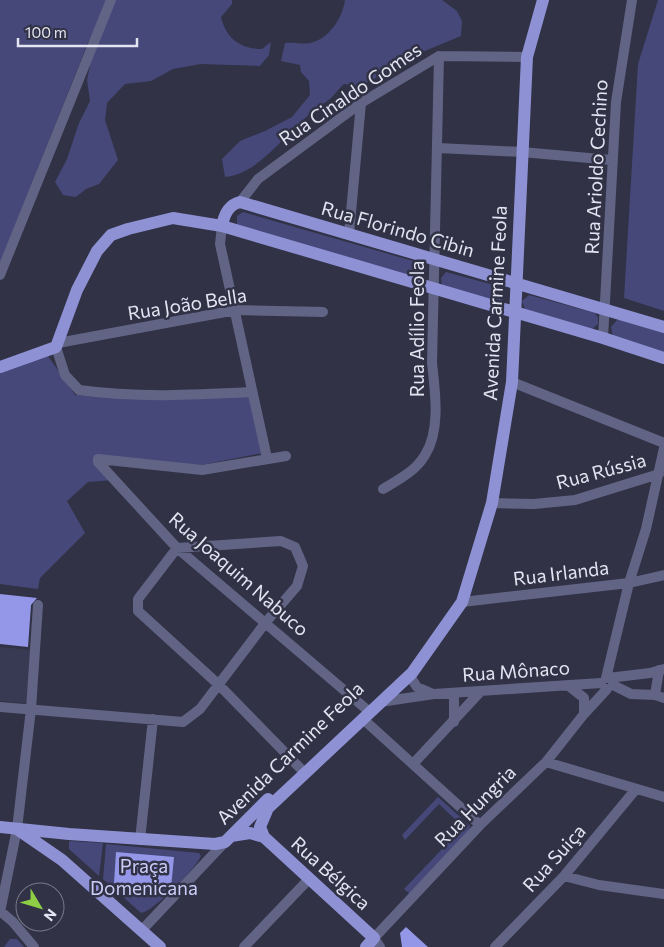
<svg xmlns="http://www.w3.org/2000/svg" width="664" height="947" font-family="Commissioner,sans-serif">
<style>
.built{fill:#383a53}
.green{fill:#46487a}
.building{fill:#9497e8}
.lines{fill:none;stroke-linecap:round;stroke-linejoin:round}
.minor{stroke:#626485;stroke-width:10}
.major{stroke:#8e92d5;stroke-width:12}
.labels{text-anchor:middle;stroke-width:5;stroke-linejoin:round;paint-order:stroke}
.street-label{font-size:19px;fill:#e3e4f1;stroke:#313245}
.park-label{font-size:19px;fill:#cacef8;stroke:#313245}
</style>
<rect width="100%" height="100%" fill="#313245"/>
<!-- built -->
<path class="built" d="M0,647L31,650L26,703L0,701Z"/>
<!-- green -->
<path class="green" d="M0,0H232V4L221,17C226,38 240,49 262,49L271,42L269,55L260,66L201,64L173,69L151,81L125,84L107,103L105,120L118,160L99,184L86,189L76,197L63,195L55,182L67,159L79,123L90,101L87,80L99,22L87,45L0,263Z
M345,0H442L457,11L462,21L461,36L415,55L360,87L344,84C339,88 336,93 331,98C321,106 310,112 301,122C279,142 256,174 225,177L222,159L240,141L265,131L292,117L310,95L309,81L301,72L300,65L281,61L285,43C295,42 307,46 316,41C332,35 343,15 345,0Z
M658,0H664V311L624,298L638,64Z
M243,212L420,263L426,269L425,275L421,279L237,225V216Z
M446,272L501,287C505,293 504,299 499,304L442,286L441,278Z
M529,295L595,313L598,318V324L591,330L525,309L522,301Z
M618,319L664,333V353L613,337L611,327Z
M48,356L75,395L155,396L252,392L263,453L201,465L94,457L113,480L88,482L67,501L85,533L40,578L38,589L0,584V371Z
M438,797L470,826L469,831L411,895L404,889L463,827L439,804L405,840L402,835Z
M69,841L103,843L99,876L69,849Z
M106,844L199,853L201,856C196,868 153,912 141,913L103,879Z
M10,939H17L24,947H4Z"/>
<!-- building -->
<path class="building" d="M0,594L37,598L31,605L28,647L0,644Z
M116,852L174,857L171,888L114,883Z
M406,927L428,947H402L400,933Z"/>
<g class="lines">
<!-- minor -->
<path class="minor" d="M438,148L522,152L611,160
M240,202L258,179L361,103L439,56L527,57
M222,226L220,244L267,458
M349,234L361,103
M0,275L111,0
M603,338L616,102L632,0
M58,343L236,310L323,312
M56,347L65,375L79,390C137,398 194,395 252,392
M512,382L664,443
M98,459V462L177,548L365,708
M98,459L202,470L286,456
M383,489C398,480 416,471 425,455C441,430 435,391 432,363L439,56
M492,503L534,504L575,500L659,474
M462,602L629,583L664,575
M409,675L417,687L431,693
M606,678L629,583L646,529L664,448
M608,678L650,673L664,669
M613,685L631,694L655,695L664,698
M569,686L584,698V714
M655,695L659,670
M380,702L434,694L601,683
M0,707L183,722L200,709L266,622L297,586L303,566L295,547L281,541L177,548L138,599V611L218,684L300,768
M363,719L480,825
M454,722V693
M546,762L664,797
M413,764L481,691
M140,840L153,719
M564,876L599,885L664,894
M0,911L13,922L34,947
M0,912L17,829L31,709L38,605
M142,930L225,842
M244,947L309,879
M380,947L374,938L480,825L546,762L584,714L607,689
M495,947L564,876L636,789"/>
<!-- major -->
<path class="major" d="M222,226C224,215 228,205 240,202L664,327
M0,367L56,347L77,290L97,251L111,235L128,229L173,218L222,226L603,338L664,358
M0,827L69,834L215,844L225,842L268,799
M17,829L62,860L160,947
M231,836L250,833L264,837L374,938L366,947
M264,837L260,827L268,808L412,673L462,602L492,503L512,382L527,57L543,0"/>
</g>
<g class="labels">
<!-- street labels -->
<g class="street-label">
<text transform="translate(350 94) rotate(-34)" y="7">Rua Cinaldo Gomes</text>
<text transform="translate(596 167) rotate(-87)" y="7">Rua Arioldo Cechino</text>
<text transform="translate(398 229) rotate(16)" y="7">Rua Florindo Cibin</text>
<text transform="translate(495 303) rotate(-87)" y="7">Avenida Carmine Feola</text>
<text transform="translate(187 304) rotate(-9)" y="7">Rua João Bella</text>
<text transform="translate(417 329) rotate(-90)" y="7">Rua Adílio Feola</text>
<text transform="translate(601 471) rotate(-15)" y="7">Rua Rússia</text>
<text transform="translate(561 573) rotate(-7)" y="7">Rua Irlanda</text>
<text transform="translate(239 574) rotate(41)" y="7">Rua Joaquim Nabuco</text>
<text transform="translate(516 671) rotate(-4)" y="7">Rua Mônaco</text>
<text transform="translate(290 753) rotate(-44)" y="7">Avenida Carmine Feola</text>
<text transform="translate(475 806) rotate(-45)" y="7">Rua Hungria</text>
<text transform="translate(554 858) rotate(-48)" y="7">Rua Suiça</text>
<text transform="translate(331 873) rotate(42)" y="7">Rua Bélgica</text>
</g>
<!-- park labels -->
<g class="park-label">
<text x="144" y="873">Praça<tspan x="144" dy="22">Domenicana</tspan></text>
</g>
</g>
<!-- north arrow -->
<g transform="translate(40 907) rotate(128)"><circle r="24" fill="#313245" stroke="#78798a"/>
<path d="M0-4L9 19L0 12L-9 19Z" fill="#8dce44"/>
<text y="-8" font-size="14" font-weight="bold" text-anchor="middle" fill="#e3e4f1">N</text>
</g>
<!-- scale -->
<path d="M18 38v8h119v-8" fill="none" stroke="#e3e4f1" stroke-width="2.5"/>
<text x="25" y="38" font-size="15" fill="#e3e4f1" stroke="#313245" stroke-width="4" paint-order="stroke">100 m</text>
</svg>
